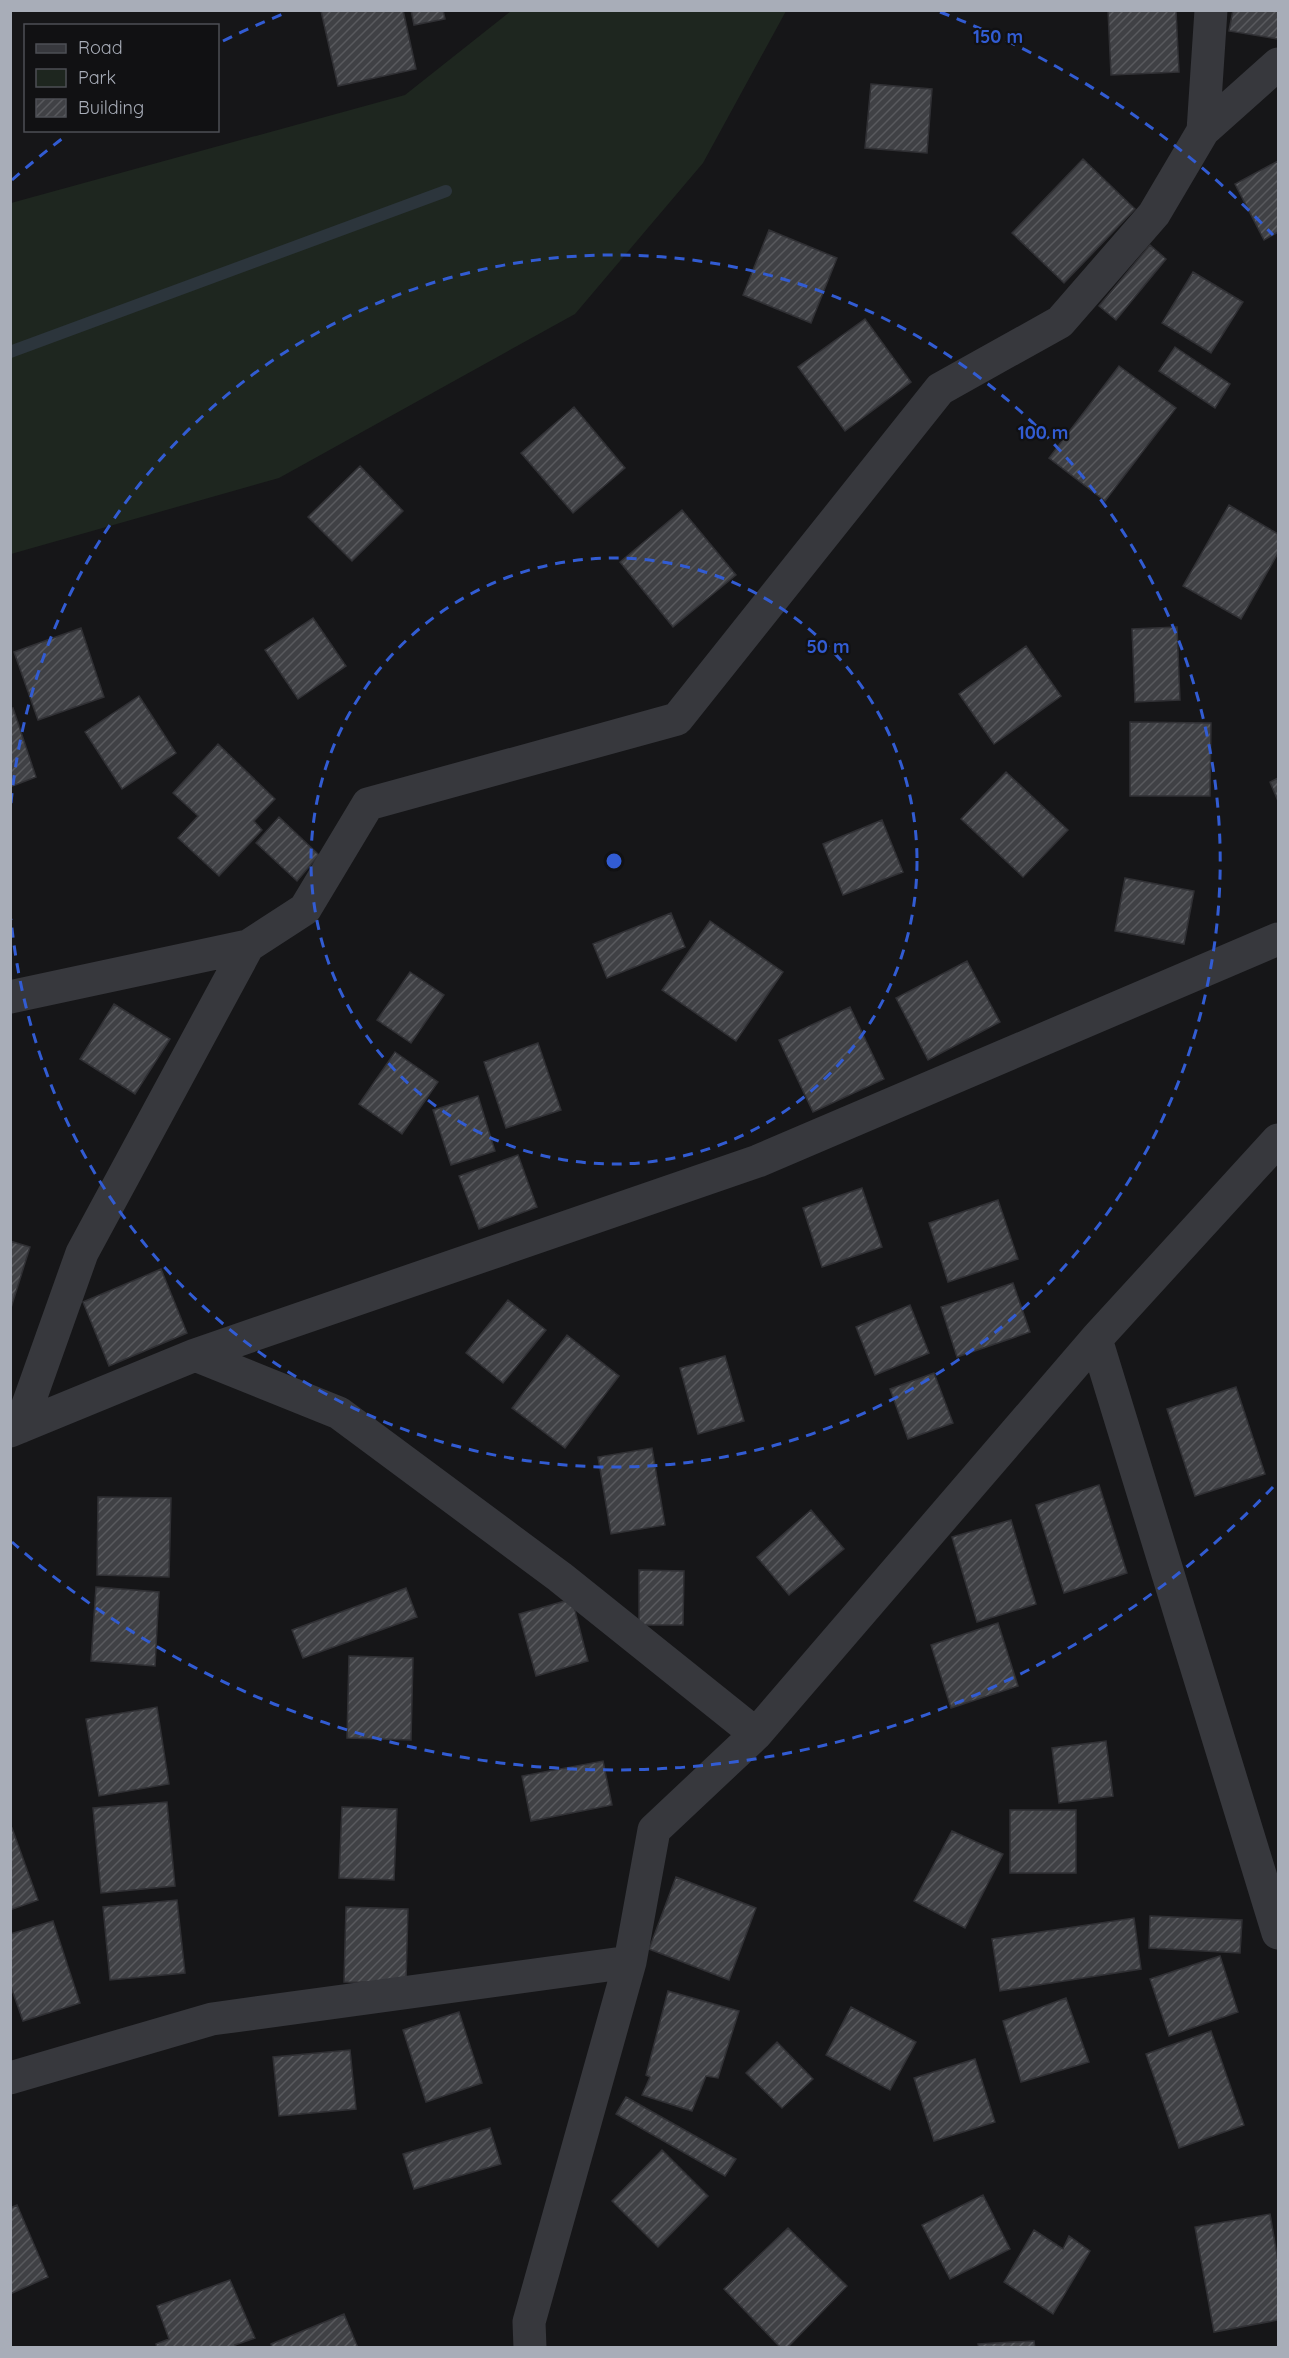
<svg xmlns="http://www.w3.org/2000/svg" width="1289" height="2358" font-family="Quicksand,sans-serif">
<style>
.green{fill:#1e261f}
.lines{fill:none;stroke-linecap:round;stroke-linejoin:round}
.stream{stroke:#2c353c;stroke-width:12}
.building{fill:url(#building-hatch);stroke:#303034;stroke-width:1.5}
.street{stroke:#37383d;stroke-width:33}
.ring{fill:none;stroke:#325cd3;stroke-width:3;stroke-dasharray:10 8}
.centre{fill:#325cd3;stroke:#111113;stroke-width:3}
.ring-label{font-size:18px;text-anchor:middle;font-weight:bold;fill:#325cd3;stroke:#111113;stroke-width:4.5;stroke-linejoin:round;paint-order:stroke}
</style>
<defs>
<pattern id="building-hatch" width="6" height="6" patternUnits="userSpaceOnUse" patternTransform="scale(1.5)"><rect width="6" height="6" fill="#404145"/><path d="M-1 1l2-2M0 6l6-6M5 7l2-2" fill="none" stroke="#595a5e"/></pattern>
</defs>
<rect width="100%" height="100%" fill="#161618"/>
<!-- green -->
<path class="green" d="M511,11H786L703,163L575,314L279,478L11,554V203L405,95Z"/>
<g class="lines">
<!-- stream -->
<path class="stream" d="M10,352L446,191"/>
</g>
<!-- building -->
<path class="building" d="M403,10L416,69L338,86L321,11Z
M411,10H443L445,19L414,25Z
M1108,10H1176L1179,72L1111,75Z
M1233,10H1278V39L1229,31Z
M871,84L932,89L927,153L865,148Z
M1083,159L1135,209L1064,283L1012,233Z
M1278,161V232L1264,240L1235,184Z
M769,230L837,258L811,323L743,295Z
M1150,245L1166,259L1116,320L1099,306Z
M1193,272L1243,302L1211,353L1162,323Z
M865,319L911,382L845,431L798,367Z
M1175,347L1230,384L1215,408L1159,371Z
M1119,366L1176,408L1105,501L1049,458Z
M574,407L625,468L573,513L521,453Z
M360,466L403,511L352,561L308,517Z
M1229,505L1278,534V553L1241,619L1183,586Z
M682,510L736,575L673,627L620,562Z
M313,618L346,666L298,699L265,650Z
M1177,627L1180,700L1135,702L1132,629Z
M81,628L104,697L38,720L14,652Z
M1026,646L1061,696L994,744L959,694Z
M139,696L176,753L122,789L85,732Z
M13,708L36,777L10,787V709Z
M1130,722L1211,723L1210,796H1130Z
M218,744L275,799L254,821L262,830L219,876L178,838L198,816L173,793Z
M1006,772L1068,830L1023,877L961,819Z
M1278,778V801L1270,782Z
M279,817L319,855L297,881L256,843Z
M882,820L903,872L843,895L823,844Z
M1125,878L1194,891L1184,944L1115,931Z
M671,913L685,947L607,978L593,944Z
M710,921L783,972L736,1041L662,990Z
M967,961L1000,1022L928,1060L896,998Z
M410,972L444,995L411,1043L377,1020Z
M114,1004L170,1039L135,1094L80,1059Z
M850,1007L884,1079L813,1112L779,1040Z
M538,1043L561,1110L506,1128L484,1062Z
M395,1052L438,1082L402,1134L359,1104Z
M478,1096L495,1151L451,1165L433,1110Z
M518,1155L537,1207L479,1229L459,1176Z
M862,1188L882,1247L822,1267L803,1208Z
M998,1200L1018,1259L948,1282L929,1223Z
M10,1241L30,1247L10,1311Z
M161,1269L187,1333L109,1366L83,1302Z
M1013,1283L1030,1332L957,1357L941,1307Z
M508,1300L546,1330L503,1383L466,1353Z
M910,1305L929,1353L875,1375L856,1327Z
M567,1335L619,1376L565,1448L512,1408Z
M725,1356L744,1421L698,1434L680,1368Z
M934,1373L953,1423L908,1439L890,1389Z
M1236,1387L1265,1474L1195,1496L1167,1409Z
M652,1448L665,1525L611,1534L598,1457Z
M1099,1485L1127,1573L1064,1593L1036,1505Z
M98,1497L171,1498L169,1577L97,1575Z
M811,1510L844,1549L789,1595L757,1557Z
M1011,1520L1036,1604L977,1622L952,1537Z
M639,1570L684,1571L683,1625H639Z
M96,1587L159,1592L155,1666L91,1661Z
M406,1588L417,1617L303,1658L292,1630Z
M572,1599L588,1661L536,1676L519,1614Z
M998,1623L1018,1686L951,1708L931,1645Z
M349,1656L413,1658L411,1740L347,1738Z
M157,1707L169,1784L99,1796L86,1719Z
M1106,1741L1113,1796L1059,1803L1052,1748Z
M603,1761L612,1805L531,1821L522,1776Z
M167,1802L175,1886L101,1893L93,1808Z
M342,1807L397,1809L394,1880L339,1878Z
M1010,1810H1076V1873H1010Z
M12,1828L38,1900L10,1910V1829Z
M952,1831L1003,1854L965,1928L914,1901Z
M676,1877L756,1908L729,1980L649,1949Z
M177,1900L185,1973L110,1980L103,1907Z
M346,1907L408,1909L406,1983L344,1982Z
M1150,1916L1242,1920L1240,1953L1149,1948Z
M1134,1918L1141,1969L1000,1991L992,1939Z
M53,1921L80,2003L23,2021L10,1984V1934Z
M1220,1956L1238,2012L1169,2036L1150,1979Z
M668,1991L739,2011L718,2078L706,2076L692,2111L642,2095L650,2077L646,2075Z
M1066,1998L1089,2062L1021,2082L1003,2021Z
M851,2007L916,2042L890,2090L826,2055Z
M459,2012L482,2083L426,2102L403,2030Z
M1211,2031L1244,2125L1179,2148L1146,2054Z
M777,2042L813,2079L782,2108L746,2073Z
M350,2050L356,2109L279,2116L273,2057Z
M975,2059L995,2122L934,2141L914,2078Z
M626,2097L736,2159L725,2176L616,2114Z
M490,2128L501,2164L414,2189L403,2154Z
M662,2150L708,2196L658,2247L612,2201Z
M983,2195L1010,2249L950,2279L922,2225Z
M17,2205L48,2277L10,2294V2208Z
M1270,2214L1278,2261V2320L1214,2332L1195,2227Z
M788,2228L847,2286L787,2348H781L724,2289Z
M1034,2230L1063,2249L1069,2236L1090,2251L1053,2314L1004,2282Z
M230,2280L255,2338L235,2345L237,2348H157L156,2344L169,2339L157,2306Z
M344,2314L358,2348H272L271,2344Z
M1034,2341L1035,2348H979L978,2344Z"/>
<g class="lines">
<!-- street -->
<path class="street" d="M1203,131L1211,10
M10,997L248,946L305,909L368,804L677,719L940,389L1060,322L1154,214L1203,131L1278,64
M1096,1339L1278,1933
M195,1355L758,1161L1278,939
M20,1427L82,1253L248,946
M10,1431L195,1355L339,1413L560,1577L756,1734
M10,2078L212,2019L630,1962
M530,2348L529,2322L630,1962L654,1830L756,1734L1096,1339L1278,1140"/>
</g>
<!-- distance rings -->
<g class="ring">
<circle cx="614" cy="861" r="303"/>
<path d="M11 803A606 606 0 1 1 11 919"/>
<path d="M1273 1487A909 909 0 0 1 12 1542M12 180A909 909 0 0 1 67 135M223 41A909 909 0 0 1 288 12M940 12A909 909 0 0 1 1273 235"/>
</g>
<circle cx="614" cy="861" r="9" class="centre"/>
<g class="ring-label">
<text x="998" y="43">150 m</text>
<text x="1043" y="439">100 m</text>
<text x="828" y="653">50 m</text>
</g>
<!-- border -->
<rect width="1289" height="2358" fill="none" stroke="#a8adb8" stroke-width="24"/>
<!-- legend -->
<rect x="24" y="24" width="195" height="108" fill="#111113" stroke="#4d4f55" stroke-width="1.5"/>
<rect x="36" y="44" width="30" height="9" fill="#37383d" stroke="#4d4f55" stroke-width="1.5"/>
<text x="78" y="54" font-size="18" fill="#a8adb8">Road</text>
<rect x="36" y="69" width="30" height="18" fill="#1e261f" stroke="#4d4f55" stroke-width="1.5"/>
<text x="78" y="84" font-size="18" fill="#a8adb8">Park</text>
<rect x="36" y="99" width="30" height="18" fill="url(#building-hatch)" stroke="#4d4f55" stroke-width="1.5"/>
<text x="78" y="114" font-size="18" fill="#a8adb8">Building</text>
</svg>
